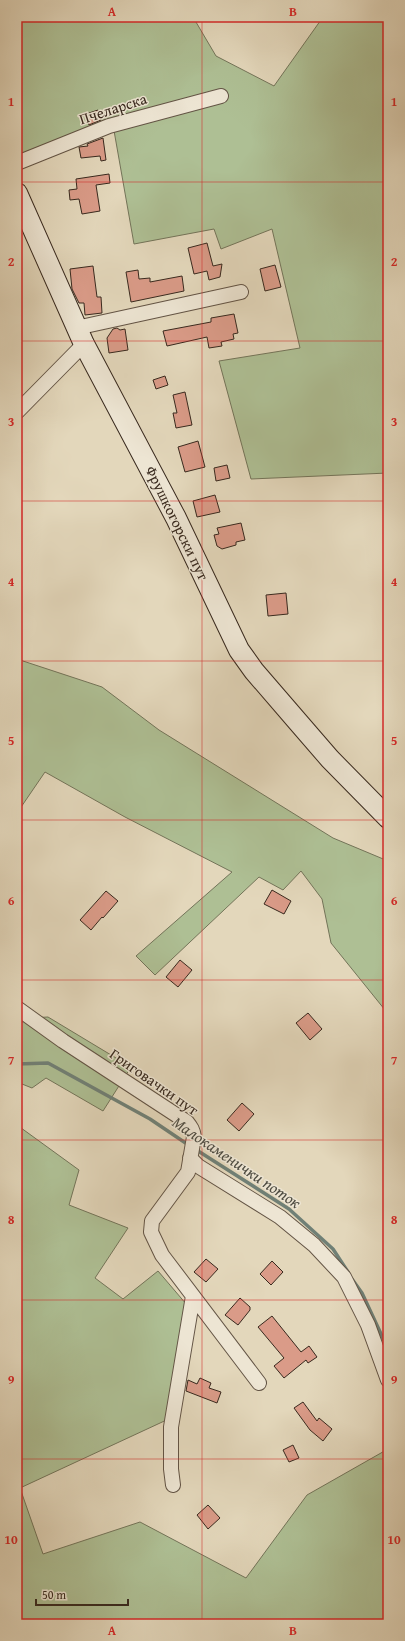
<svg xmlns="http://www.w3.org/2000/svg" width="405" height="1641" font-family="'Gentium Book Plus',serif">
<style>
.green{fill:#aebf94;stroke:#737459}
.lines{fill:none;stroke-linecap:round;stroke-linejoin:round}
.stream{stroke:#708076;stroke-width:3.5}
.building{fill:#da9b88;stroke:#38291e}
.street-casing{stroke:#635445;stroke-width:16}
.secondary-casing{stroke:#38291e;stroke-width:22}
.street{stroke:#ede5d3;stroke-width:14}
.secondary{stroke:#ede5d3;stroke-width:20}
.grid{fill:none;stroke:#d62828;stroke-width:1;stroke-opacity:0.55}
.labels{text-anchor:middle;stroke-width:3;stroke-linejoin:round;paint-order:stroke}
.street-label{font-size:15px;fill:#38291e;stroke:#ede5d3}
.water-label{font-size:16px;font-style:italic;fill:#4f4d43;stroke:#ede5d3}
.neatline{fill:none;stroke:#d62828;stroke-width:1.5}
.grid-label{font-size:13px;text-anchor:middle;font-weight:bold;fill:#d62828}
</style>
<rect width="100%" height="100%" fill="#e3d7bb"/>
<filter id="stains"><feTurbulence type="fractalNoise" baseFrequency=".005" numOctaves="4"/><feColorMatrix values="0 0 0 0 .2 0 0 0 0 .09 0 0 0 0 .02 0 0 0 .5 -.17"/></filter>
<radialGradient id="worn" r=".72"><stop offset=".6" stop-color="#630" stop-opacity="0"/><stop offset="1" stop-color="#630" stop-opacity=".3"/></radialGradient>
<!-- green -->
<path class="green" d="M17,17H193L216,56L274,86L323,17H388V473L251,479L219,361L300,348L272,229L221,249L214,229L134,244L113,125L17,167Z
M17,657L23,661L102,687L159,730L333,838L388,861V1051L385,1010L331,943L322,899L301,871L283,890L259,877L155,975L136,956L232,872L125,817L45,772L17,813Z
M48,1017L131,1067L103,1111L46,1078L32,1088L17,1082V1026L28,1018Z
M17,1125L79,1170L69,1205L128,1228L95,1278L123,1299L158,1271L187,1305L173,1417L20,1488L43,1554L140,1522L246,1578L307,1495L388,1449V1624H17Z"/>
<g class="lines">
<!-- stream -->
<path class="stream" d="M17,1064L48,1063L150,1119L190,1146
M195,1149L289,1209L333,1249L348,1272
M352,1279L362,1293L388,1349"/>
</g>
<!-- building -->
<path class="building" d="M98,110L101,120L89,125L86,114Z
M103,138L106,160L101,161L100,156L81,158L79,147L88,146L87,144Z
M109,174L110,183L96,185L100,211L82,214L79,199L70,200L69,190L77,189L76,179Z
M207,243L213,266L222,264L220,277L209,280L207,271L194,274L188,248Z
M275,265L281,287L265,291L260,269Z
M93,266L97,297H101L102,313L85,315L84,303H79L72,289L70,269Z
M138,270L139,279L150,278V282L182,276L184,291L131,302L126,272Z
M234,314L238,333L233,334L234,339L221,342L222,346L209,348L207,337L167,346L163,331L211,322V318Z
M117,328L120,330L125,329L128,350L109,353L107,338L113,329Z
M165,376L168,385L156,389L153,380Z
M185,392L192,425L176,428L173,413H177L173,395Z
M198,441L205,467L185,472L178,447Z
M227,465L230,478L216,481L214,468Z
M215,495L220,512L197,517L193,501Z
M241,523L245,540L236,542V545L222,549L217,546L214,535L219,534L217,528Z
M286,593L288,614L268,616L266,595Z
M272,890L291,901L284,914L264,904Z
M106,891L118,901L103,918L102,917L91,930L80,920Z
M180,960L192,970L178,987L166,977Z
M308,1013L322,1029L310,1040L296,1023Z
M242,1103L254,1114L239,1131L227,1120Z
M206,1259L218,1269L206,1282L194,1272Z
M272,1261L283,1272L271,1285L260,1274Z
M240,1298L250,1307V1310L238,1325L225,1315Z
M272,1316L301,1352L309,1346L317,1357L308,1363L306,1360L284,1378L274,1366L284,1358L258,1327Z
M200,1378L211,1383L209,1388L221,1392L217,1403L186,1391L188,1380L197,1384Z
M303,1402L317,1421L319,1418L332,1429L323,1441L310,1430L294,1408Z
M293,1445L299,1458L289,1462L283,1450Z
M208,1505L220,1518L208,1529L197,1515Z"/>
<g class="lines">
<!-- street casing -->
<g class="street-casing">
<path id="street" d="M17,163L109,126L221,96
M76,328L241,292
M17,412L84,344
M17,1008L63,1041L187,1122C191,1127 193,1130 194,1137L188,1172L152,1221L151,1232L162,1255L259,1383
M190,1158L198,1166L280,1217L314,1245L344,1277L368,1325L388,1380
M173,1485L171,1469V1427L193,1296"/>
</g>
<!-- secondary casing -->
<g class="secondary-casing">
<path id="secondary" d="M17,193L84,344L176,518L239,650L254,671L298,722L330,759L388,818"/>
</g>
<!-- street -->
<use href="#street" class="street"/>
<!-- secondary -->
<use href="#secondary" class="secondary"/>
</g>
<!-- grid -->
<path class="grid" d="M202,17V1624M17,182H388M17,341H388M17,501H388M17,661H388M17,820H388M17,980H388M17,1140H388M17,1300H388M17,1459H388"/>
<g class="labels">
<!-- street labels -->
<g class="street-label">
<text transform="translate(113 109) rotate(-18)" y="5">Пчеларска</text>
<text transform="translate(177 523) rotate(64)" y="5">Фрушкогорски пут</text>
<text transform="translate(154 1082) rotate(35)" y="5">Григовачки пут</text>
</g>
<!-- water labels -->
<g class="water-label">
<text transform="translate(237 1162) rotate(34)" y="6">Малокаменички поток</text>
</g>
</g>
<!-- margin -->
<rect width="405" height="1641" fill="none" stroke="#e3d7bb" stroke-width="44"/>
<!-- scale -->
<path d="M36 1599v6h92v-6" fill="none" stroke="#38291e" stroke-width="2"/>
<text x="42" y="1599" font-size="12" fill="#38291e" stroke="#ede5d3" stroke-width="3" paint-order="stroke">50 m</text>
<rect x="22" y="22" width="361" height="1597" class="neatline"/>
<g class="grid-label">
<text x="112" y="16">A</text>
<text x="293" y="16">B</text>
<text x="11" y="106">1</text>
<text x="394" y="106">1</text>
<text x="11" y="266">2</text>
<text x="394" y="266">2</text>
<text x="11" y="426">3</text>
<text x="394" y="426">3</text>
<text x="11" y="586">4</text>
<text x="394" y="586">4</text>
<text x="11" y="745">5</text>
<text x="394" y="745">5</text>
<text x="11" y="905">6</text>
<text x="394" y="905">6</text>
<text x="11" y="1065">7</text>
<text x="394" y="1065">7</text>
<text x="11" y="1224">8</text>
<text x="394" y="1224">8</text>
<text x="11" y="1384">9</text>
<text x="394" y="1384">9</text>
<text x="11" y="1544">10</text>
<text x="394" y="1544">10</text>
<text x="112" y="1635">A</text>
<text x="293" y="1635">B</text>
</g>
<rect width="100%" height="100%" filter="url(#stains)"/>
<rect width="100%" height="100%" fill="url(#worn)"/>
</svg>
